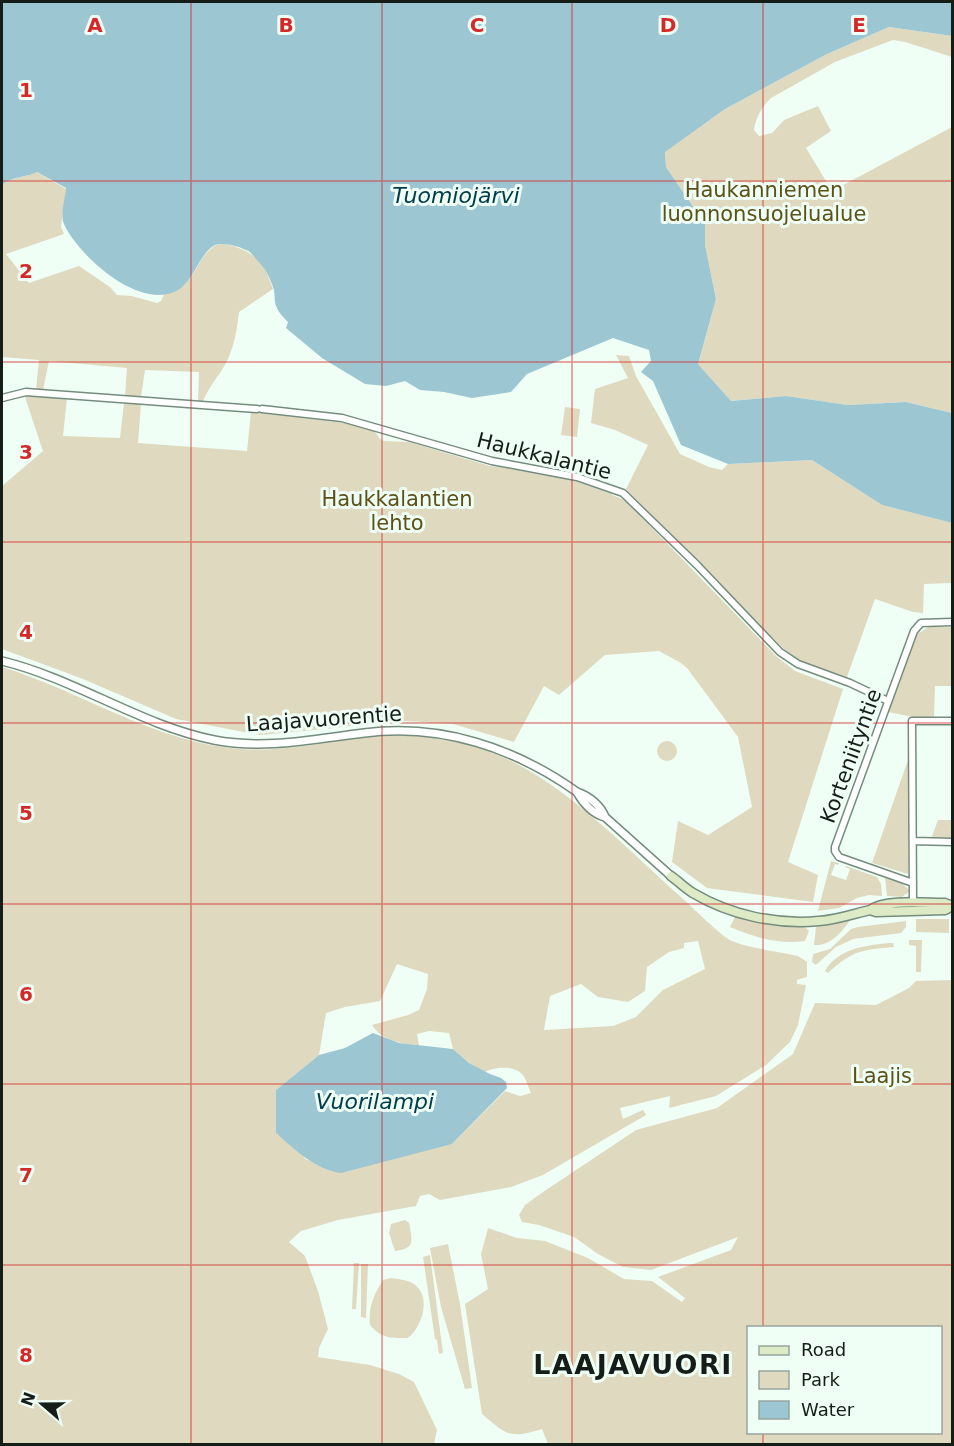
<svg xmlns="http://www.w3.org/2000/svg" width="954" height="1446" font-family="'DejaVu Sans',sans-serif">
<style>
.green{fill:#dfdabf;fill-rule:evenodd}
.water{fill:#9dc6d3}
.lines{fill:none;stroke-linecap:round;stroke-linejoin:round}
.minor-casing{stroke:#748c7d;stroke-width:9}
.tertiary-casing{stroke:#748c7d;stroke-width:10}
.secondary-casing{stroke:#748c7d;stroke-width:11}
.minor{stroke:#fff;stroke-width:6}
.tertiary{stroke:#fff;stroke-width:7}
.secondary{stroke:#dcebc5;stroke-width:8}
.grid{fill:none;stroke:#d62828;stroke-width:1.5;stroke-opacity:0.55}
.labels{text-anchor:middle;stroke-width:6;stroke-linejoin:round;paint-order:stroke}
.park-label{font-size:21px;fill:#5c5218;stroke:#effff5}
.street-label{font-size:21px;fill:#141d18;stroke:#effff5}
.water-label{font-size:22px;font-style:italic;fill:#003d4b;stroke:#effff5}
.district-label{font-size:27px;font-weight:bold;letter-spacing:1.5px;fill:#141d18;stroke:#effff5}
.grid-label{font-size:20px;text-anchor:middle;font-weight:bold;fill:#d62828;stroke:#effff5;stroke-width:6;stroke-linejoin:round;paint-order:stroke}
</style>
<rect width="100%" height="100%" fill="#effff5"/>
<!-- green -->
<path class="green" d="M889,27L952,36V57L905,42L893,40L835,62L771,98C761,108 756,117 754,130L759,136L772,133L784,120L818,106L831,131L806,148L832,191L952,127V413L906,402L848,405L786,396L731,401L698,364L716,299L705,245V224L666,167L665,151L725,109L827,54Z
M37,172L66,189L61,227L64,234L6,254L29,283L79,266L110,287L117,295L132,296L157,303L161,301L164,294C169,292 177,291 181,287C195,277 199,257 213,247C218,243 224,244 230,245C257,253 264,263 273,289L239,312C237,328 235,344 228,359C221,374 210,384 203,401H198L199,372L145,370L141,397L125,396L127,368L49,361L43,390L36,389L39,360L2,357V185C15,175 22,179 37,172Z
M616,355L629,356L636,376L680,454L709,467L722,470L728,464L812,460L882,505L952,523V583L924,584L923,613L913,612L875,599L847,677L800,661L783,648L626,489L648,445L615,430L591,423L595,389L628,378Z
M29,396L67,399L63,436L120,438L124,403L141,404L138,443L247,451L251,412L360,425L374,430L380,439L384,441L409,442L490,466L551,473L612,494V495L625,500L776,656L795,671L843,689L788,862L818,875L813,902L707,888L672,862L678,821L708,835L752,807L738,737L687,668L681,663L659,651L605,655L559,695L544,686L514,742L453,724L389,720L336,728L260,735L176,719L83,679L2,649V486L43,451L25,397Z
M565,407L580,409L577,437L561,435Z
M929,627H952V686H935L934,718L913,717L888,712L917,634Z
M2,667C81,691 156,743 240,749C295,753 348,735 402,735C433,734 467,743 495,754C561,779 627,849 681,897C691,906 722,937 732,941C752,949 777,951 798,956L807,962V977L797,980V984L806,985L798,1025L790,1042L766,1065L716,1096L669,1108L670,1096L620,1108L623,1119L643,1110L646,1115L543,1175L511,1187L440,1200L429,1194L420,1196L416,1206L338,1220L301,1231L289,1242L305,1256L318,1291L328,1329L319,1348L318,1357L370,1365L399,1374L414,1382L437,1430L434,1444H2ZM698,941L705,969L663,990L636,1017L613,1026L544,1030L550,996L581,984L598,997L628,1002L645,991L647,967L669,952L684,948V943ZM397,964L428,974L427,989L419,1010L408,1015L372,1025C382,1041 401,1044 419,1045L417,1034L429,1031L449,1033L453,1049L469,1063L485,1072C494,1067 514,1065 522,1074C526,1078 528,1087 531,1093L520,1096L505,1091L452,1144L322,1165L305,1159L276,1090L319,1055L326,1013L345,1007L380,1001Z
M657 751a10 10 0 1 1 20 0a10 10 0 1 1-20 0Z
M909,757L908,874L872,863Z
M938,820H952V839H931Z
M831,861L839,863L838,865L835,864L831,875L846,880L850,869L845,867L846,866L877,877L881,884L882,896L869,895L857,898L839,908L818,911Z
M885,877L902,883L910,891L902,897L887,896Z
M735,917L773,925L805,927L809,931L805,941C778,945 754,937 730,927Z
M851,919C842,932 831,946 814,945L816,927Z
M916,919H949V933L916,932Z
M906,921V927L901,933L853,939L836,947L816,965L812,962L813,954L830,949L851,929L858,927Z
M909,940H922L921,972H916V946L909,945Z
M889,943H893L894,947C862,950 853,950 828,973L825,971C837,949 866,945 889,943Z
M952,980V1444H548L542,1429C509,1439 507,1435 482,1414L465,1304L488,1289L481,1254L488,1228L517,1238L545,1241L588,1258L624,1279L652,1281L682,1302L685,1298L658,1277L731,1250L738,1237L651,1270L623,1267L598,1254L574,1237L539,1225L522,1222L519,1215L525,1205L543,1192L636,1130L717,1108L793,1054L815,1003L876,1005L909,988L916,981ZM748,1328H940V1432H748Z
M405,1220L409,1223C412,1241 416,1248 395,1251L389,1233L391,1224Z
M448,1244L460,1304L472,1388L465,1389L441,1307L430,1248Z
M430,1255L443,1353L439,1354L437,1340L435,1339L423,1257Z
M354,1263H359L356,1309H352Z
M361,1264H368L366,1318L361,1317Z
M391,1278C398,1279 408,1280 414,1284C432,1297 422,1327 408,1338C391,1338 382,1339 370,1325C368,1308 374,1294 383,1280Z"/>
<!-- water -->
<path class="water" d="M2,2H952V36L889,27L827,54L725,109L665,152L666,167L705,224V245L716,299L698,364L731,401L786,396L848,405L906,402L952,413V523L882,505L812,460L728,464L681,445L653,381L641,372L651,361L649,350L613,338L527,374L511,392L472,398L444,392L420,390L405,381L386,386L365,384L322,358L286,328L288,322C284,318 279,313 277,308C274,302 275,296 274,290C270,277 265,268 256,259C253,255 250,251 246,250C238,246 223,242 215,245C201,252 194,278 181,288C144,315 79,257 64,224C60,216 65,198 66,188L37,172C22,179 15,175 2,185Z
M373,1033L399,1043L453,1049L469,1063L490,1074L501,1078L506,1082L507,1088L452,1144L341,1173C316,1170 294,1149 276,1133V1090L319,1055L345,1048Z"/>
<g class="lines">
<!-- minor casing -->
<g class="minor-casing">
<path id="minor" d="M2,398L26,392L39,393L257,409
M262,409L342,418L492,461L577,477L623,493L697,565L780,652L798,664L850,683L888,701
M914,841L952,842
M913,883L839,857L835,851V847L914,631L921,623L952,622
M913,903L912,721H952"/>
</g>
<!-- tertiary casing -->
<g class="tertiary-casing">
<path id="tertiary" d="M2,661C76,679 140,725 214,740C265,750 314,739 364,733C441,723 515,748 577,792C589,796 601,806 605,817L671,876
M577,792C583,803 593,814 605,817"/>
</g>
<!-- secondary casing -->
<g class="secondary-casing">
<path id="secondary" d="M671,876C678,881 685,888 693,893C730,915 776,925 819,921C836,920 853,914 870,910C885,899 925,903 945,903L952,906
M870,910L876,912L945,910L952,906"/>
</g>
<!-- minor -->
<use href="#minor" class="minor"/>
<!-- tertiary -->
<use href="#tertiary" class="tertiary"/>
<!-- secondary -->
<use href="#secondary" class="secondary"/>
</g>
<!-- grid -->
<path class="grid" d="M191,2V1444M382,2V1444M572,2V1444M763,2V1328M2,181H952M2,362H952M2,542H952M2,723H952M2,904H952M2,1084H952M2,1265H952M763,1432V1444"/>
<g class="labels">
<!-- park labels -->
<g class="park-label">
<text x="764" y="197">Haukanniemen<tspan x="764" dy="24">luonnonsuojelualue</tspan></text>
<text x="397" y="506">Haukkalantien<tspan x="397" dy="24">lehto</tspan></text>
<text x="882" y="1083">Laajis</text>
</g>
<!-- street labels -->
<g class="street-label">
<text transform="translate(544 456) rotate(14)" y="7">Haukkalantie</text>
<text transform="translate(324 719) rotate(-4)" y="7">Laajavuorentie</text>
<text transform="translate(851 756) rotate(-70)" y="7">Korteniityntie</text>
</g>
<!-- water labels -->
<g class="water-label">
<text x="456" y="203">Tuomiojärvi</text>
<text x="375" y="1109">Vuorilampi</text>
</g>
<!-- district labels -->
<g class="district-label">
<text x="633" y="1374">LAAJAVUORI</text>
</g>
</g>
<g class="grid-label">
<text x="95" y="32">A</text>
<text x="286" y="32">B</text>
<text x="477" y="32">C</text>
<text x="668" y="32">D</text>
<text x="859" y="32">E</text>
<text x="26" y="97">1</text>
<text x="26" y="278">2</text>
<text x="26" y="459">3</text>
<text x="26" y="639">4</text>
<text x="26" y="820">5</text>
<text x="26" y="1001">6</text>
<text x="26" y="1182">7</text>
<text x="26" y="1362">8</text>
</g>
<!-- border -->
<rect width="954" height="1446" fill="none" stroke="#141d18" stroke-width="6"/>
<!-- legend -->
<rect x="747" y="1326" width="195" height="108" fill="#effff5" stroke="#97a59d" stroke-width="1.5"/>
<rect x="759" y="1346" width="30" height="9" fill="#dcebc5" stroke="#97a59d" stroke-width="1.5"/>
<text x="801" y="1356" font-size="18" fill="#141d18">Road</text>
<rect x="759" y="1371" width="30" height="18" fill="#dfdabf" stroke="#97a59d" stroke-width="1.5"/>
<text x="801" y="1386" font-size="18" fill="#141d18">Park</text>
<rect x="759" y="1401" width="30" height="18" fill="#9dc6d3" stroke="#97a59d" stroke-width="1.5"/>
<text x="801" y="1416" font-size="18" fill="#141d18">Water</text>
<!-- north arrow -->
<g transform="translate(42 1404) rotate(290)" stroke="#effff5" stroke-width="4.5" paint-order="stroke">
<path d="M0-4.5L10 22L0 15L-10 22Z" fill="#141d18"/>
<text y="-9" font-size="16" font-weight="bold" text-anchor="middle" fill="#141d18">N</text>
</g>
</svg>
